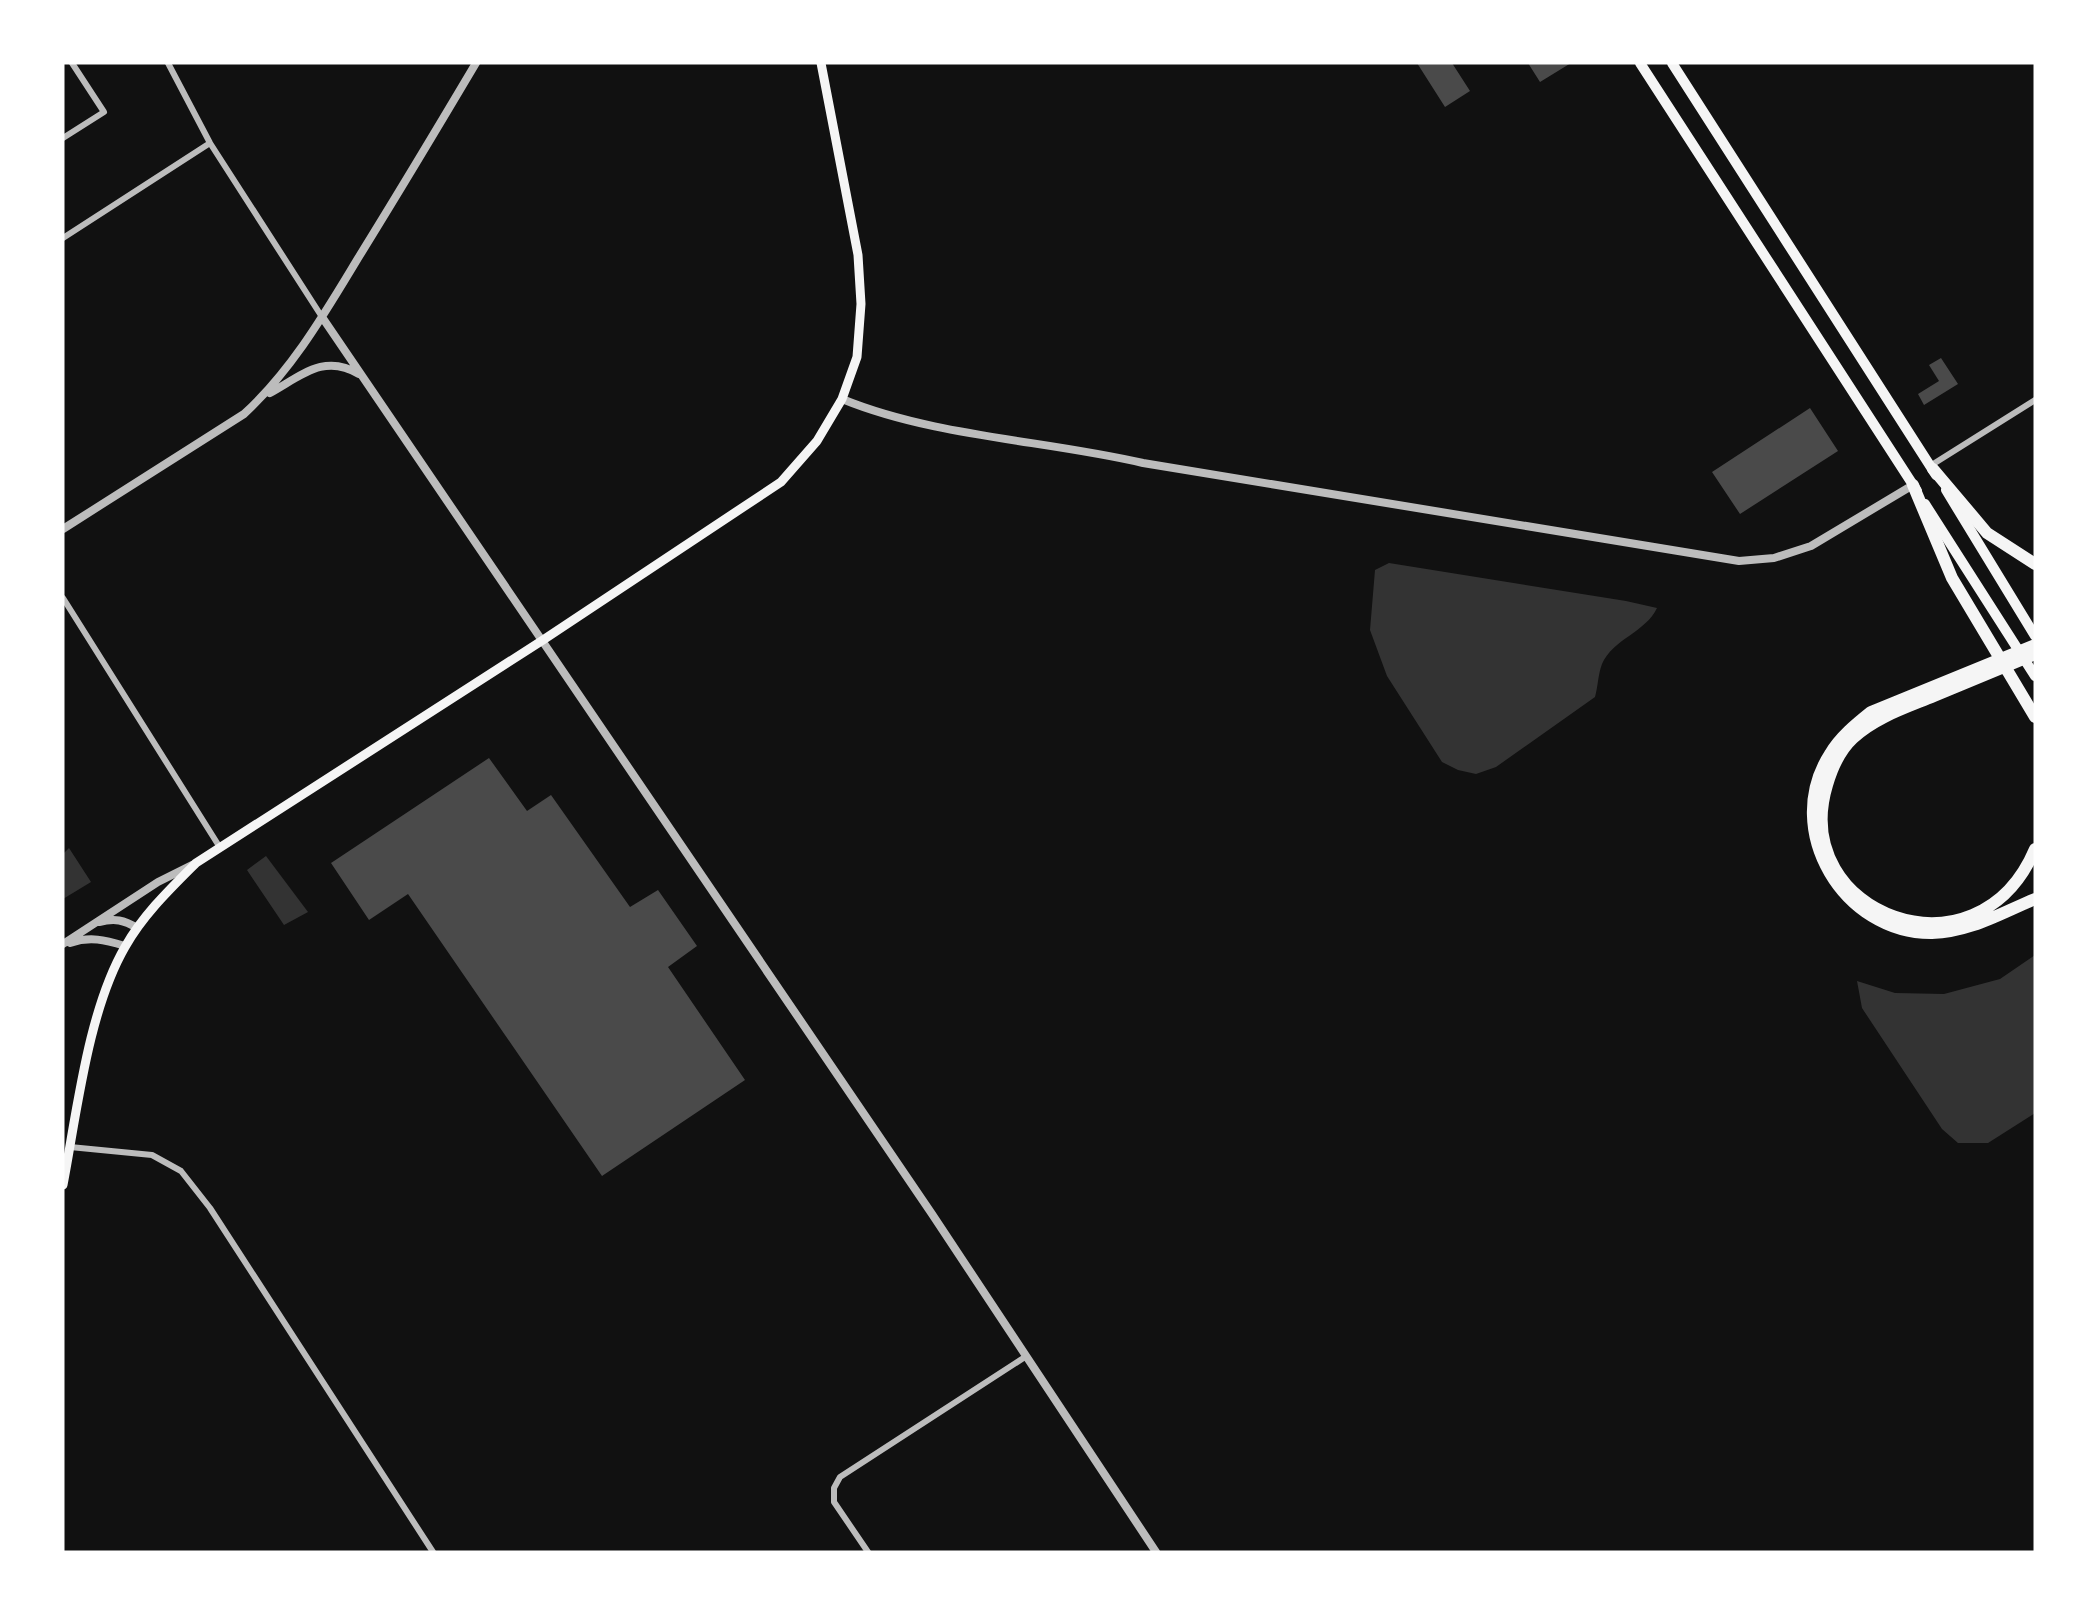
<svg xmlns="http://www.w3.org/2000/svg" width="2098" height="1615" font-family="Barlow,sans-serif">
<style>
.water{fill:#333}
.building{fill:#4a4a4a}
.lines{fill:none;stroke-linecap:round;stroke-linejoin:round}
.minor{stroke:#bcbcbc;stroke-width:6}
.tertiary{stroke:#bcbcbc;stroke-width:8}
.secondary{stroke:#f5f5f5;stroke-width:9}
.trunk{stroke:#f5f5f5;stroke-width:10}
.motorway{stroke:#f5f5f5;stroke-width:12}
</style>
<rect width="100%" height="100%" fill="#111"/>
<!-- water -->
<path class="water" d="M1389,563L1626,601L1657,608C1646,632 1613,639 1602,664C1598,674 1598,687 1595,697L1496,767L1476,774L1458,770L1442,762L1387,676L1370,630L1375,570Z
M69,848L91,882L63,899V854Z
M266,856L308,912L284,925L247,870Z
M2035,955V1113L1988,1143H1958L1942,1129L1862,1008L1857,981L1895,993L1944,994L2000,979Z"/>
<!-- building -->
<path class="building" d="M1417,63H1452L1470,91L1445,107Z
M1528,63H1571L1540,82Z
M1941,358L1958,384L1924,405L1918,394L1939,381L1929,365Z
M1810,408L1838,451L1740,514L1712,472Z
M489,758L527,811L551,795L630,907L658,890L697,946L668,967L745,1080L602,1176L408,894L369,920L331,863Z"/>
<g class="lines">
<!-- minor -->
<path class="minor" d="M168,63L210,143L322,317
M63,138L104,112L72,63
M63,238L210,143
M1930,466L2035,400
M63,598L219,846
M70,1147L152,1155L181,1171L210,1208L433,1552
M868,1552L834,1502V1488L840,1477L1025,1357"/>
<!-- tertiary -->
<path class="tertiary" d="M322,317L932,1214L1156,1552
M270,393C301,376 324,353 359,374
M842,399C935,437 1044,440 1143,463L1739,561L1774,558L1811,546L1913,485
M63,529L244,414C293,369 326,311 360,255C399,192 438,127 476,63
M99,922C115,918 124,920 137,928
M70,943C90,936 105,940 125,946
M63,944L158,882L192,865"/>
<!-- secondary -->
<path class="secondary" d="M63,1185C77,1112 88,1011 125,947C143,915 170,889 196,863L543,640L781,482L817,441L842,399L857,357L861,304L858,255L821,63"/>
<!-- trunk -->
<path class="trunk" d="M1640,63L1917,491
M1672,63L1936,475
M1946,490L2035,636
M1925,504L2035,676"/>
<!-- motorway -->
<path class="motorway" d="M1933,469L1987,533L2035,564
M1913,485L1952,578L2035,717
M2035,645L1871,712C1856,724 1840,737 1830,754C1781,830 1844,934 1932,933C1970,932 2001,913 2035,899
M2035,654C2001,668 1967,682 1934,696C1905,708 1876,717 1853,738C1840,750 1832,768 1827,785C1788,914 1977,986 2035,849"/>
</g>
<!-- border -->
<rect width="2098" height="1615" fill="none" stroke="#ffffff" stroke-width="129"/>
</svg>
